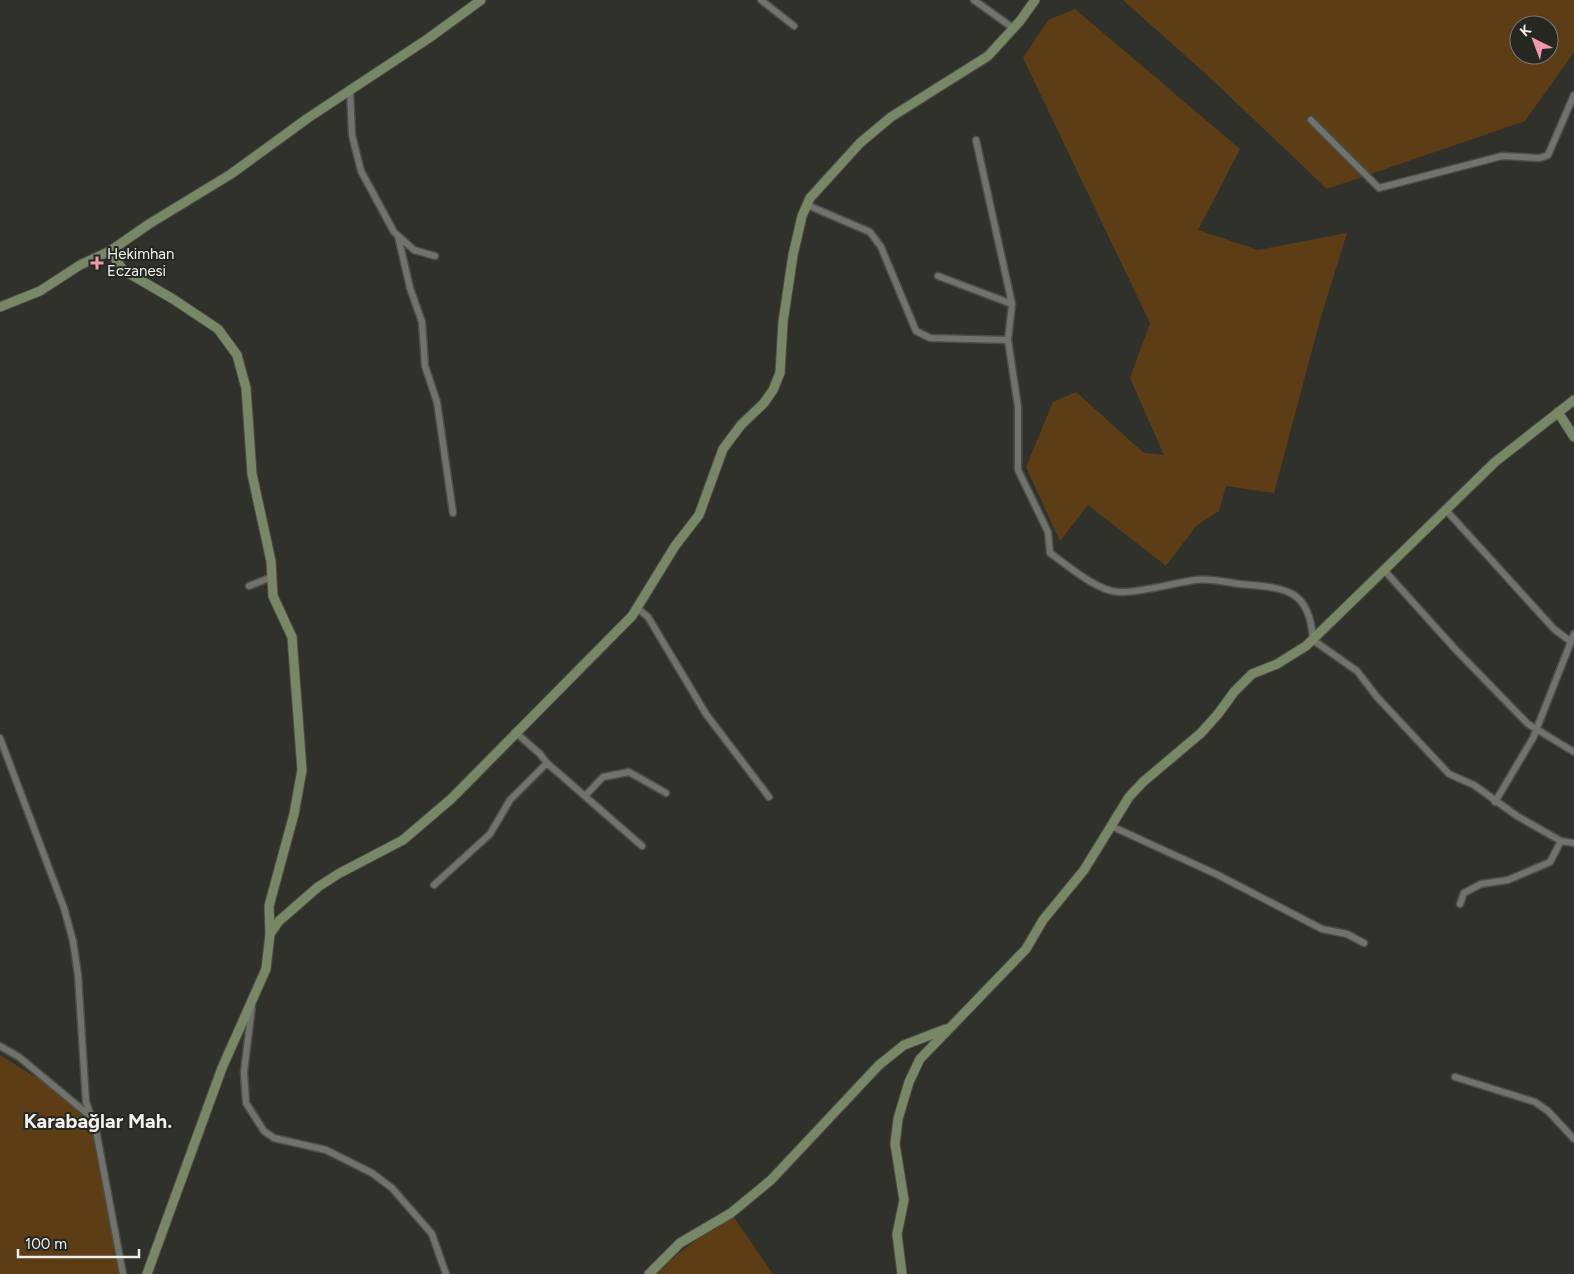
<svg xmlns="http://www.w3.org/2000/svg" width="1574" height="1274" font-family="Figtree,sans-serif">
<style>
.green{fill:#5d3d16;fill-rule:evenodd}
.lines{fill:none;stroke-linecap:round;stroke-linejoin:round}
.street-casing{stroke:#4d4d48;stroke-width:9}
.secondary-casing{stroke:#4d4d48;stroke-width:11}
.street{stroke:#72726c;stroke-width:6}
.secondary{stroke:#788867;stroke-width:9}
.poi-dot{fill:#f29aac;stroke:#272722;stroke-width:2}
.labels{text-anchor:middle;stroke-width:4;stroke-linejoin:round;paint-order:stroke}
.poi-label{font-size:15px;fill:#f0f1ed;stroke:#272722;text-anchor:start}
.district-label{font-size:20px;font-weight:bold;fill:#f0f1ed;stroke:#272722}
</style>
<rect width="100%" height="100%" fill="#31312c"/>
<!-- green -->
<path class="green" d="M1123,0H1574V52L1525,121L1327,189L1207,75ZM1519,25H1549V55H1519Z
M1075,9L1240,149L1198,230L1258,250L1347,233L1320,320L1274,493L1226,486L1219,511L1196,526L1166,566L1088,505L1060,541L1026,467L1053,402L1076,392L1144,453L1164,455L1130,378L1150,323L1023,58L1048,20Z
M0,1055L97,1115L125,1274H0Z
M731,1213L773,1274H652Z"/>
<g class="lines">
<!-- street casing -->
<g class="street-casing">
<path id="street" d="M761,0L794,26
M974,0L1013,28
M350,89L352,135L361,171L394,232L414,250L435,256
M1311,120L1379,188L1502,156L1540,158L1548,155L1574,95
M976,140L1012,304L1008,340
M807,205L870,232L881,247L916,331L930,338L1008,340L1018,407V470L1048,532L1050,553C1067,565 1098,592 1119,592C1138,593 1174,583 1195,580C1209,578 1226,582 1240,584C1285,588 1310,588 1313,640L1357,671L1377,697L1449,774L1474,785L1517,816L1561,841L1574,843
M398,236L410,288L422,322L425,366L437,402L453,513
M938,276L1012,304
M1445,509L1554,629L1570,641
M1384,570L1456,650L1528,724L1574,752
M249,586L272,577
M637,608L648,617L706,714L769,797
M515,732L540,754L547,763L642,846
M0,738L64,908L73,941L78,975L86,1102L96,1130L123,1274
M585,796L603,777L629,772L666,793
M1495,802L1533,738L1574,634
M1111,826L1218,875L1322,929L1347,934L1364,943
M434,885L490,834L510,800L547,763
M1460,904L1464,893L1481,884L1508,880L1550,862L1561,841
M252,1006L244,1072L246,1103L264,1131L274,1138L326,1150L372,1173L392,1188L432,1234L446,1274
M0,1046L19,1057L90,1116
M1455,1077L1535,1102L1548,1111L1574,1139"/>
</g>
<!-- secondary casing -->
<g class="secondary-casing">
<path id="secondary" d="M110,251L123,270L173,299L218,329L237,355L246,388L252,474L271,561L273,596L292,637L302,770L294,814L269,906L270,934L266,969L222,1068L147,1274
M0,307L40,291L80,265L110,251L149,224L231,174L308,118L429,38L481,0
M1558,412L1574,437
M270,934L279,921L318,887L338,874L403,840L451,799L632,616L675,546L699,515L723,449L741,425L764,403L773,390L780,373L783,322L793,255L802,216L810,198L860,143L891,117L988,56L1020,21L1035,0
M649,1274L680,1243L731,1213L771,1180L879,1065L904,1045L946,1029
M902,1274L897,1234L904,1200L895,1144L898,1119L909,1082L920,1059L1026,949L1043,920L1084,870L1129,797L1143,782L1201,733L1218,714L1234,692L1252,674L1277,664L1306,646L1495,462L1574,400"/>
</g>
<!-- street -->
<use href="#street" class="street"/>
<!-- secondary -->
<use href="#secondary" class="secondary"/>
</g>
<!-- markers -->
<path class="poi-dot" d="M94.5 255.5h5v5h5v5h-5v5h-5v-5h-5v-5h5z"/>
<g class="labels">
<!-- poi labels -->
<g class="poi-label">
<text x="107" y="259">Hekimhan<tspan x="107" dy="17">Eczanesi</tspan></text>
</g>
<!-- district labels -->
<g class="district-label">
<text x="98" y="1128">Karabağlar Mah.</text>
</g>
</g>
<!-- north arrow -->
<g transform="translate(1534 40) rotate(318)"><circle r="24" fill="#272722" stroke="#777873"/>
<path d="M0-4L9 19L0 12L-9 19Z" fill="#f29aac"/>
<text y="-8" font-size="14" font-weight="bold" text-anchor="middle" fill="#f0f1ed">K</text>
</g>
<!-- scale -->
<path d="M18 1249v8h121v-8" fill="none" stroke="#f0f1ed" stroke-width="2.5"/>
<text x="25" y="1249" font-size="15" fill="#f0f1ed" stroke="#272722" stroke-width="4" paint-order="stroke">100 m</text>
</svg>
